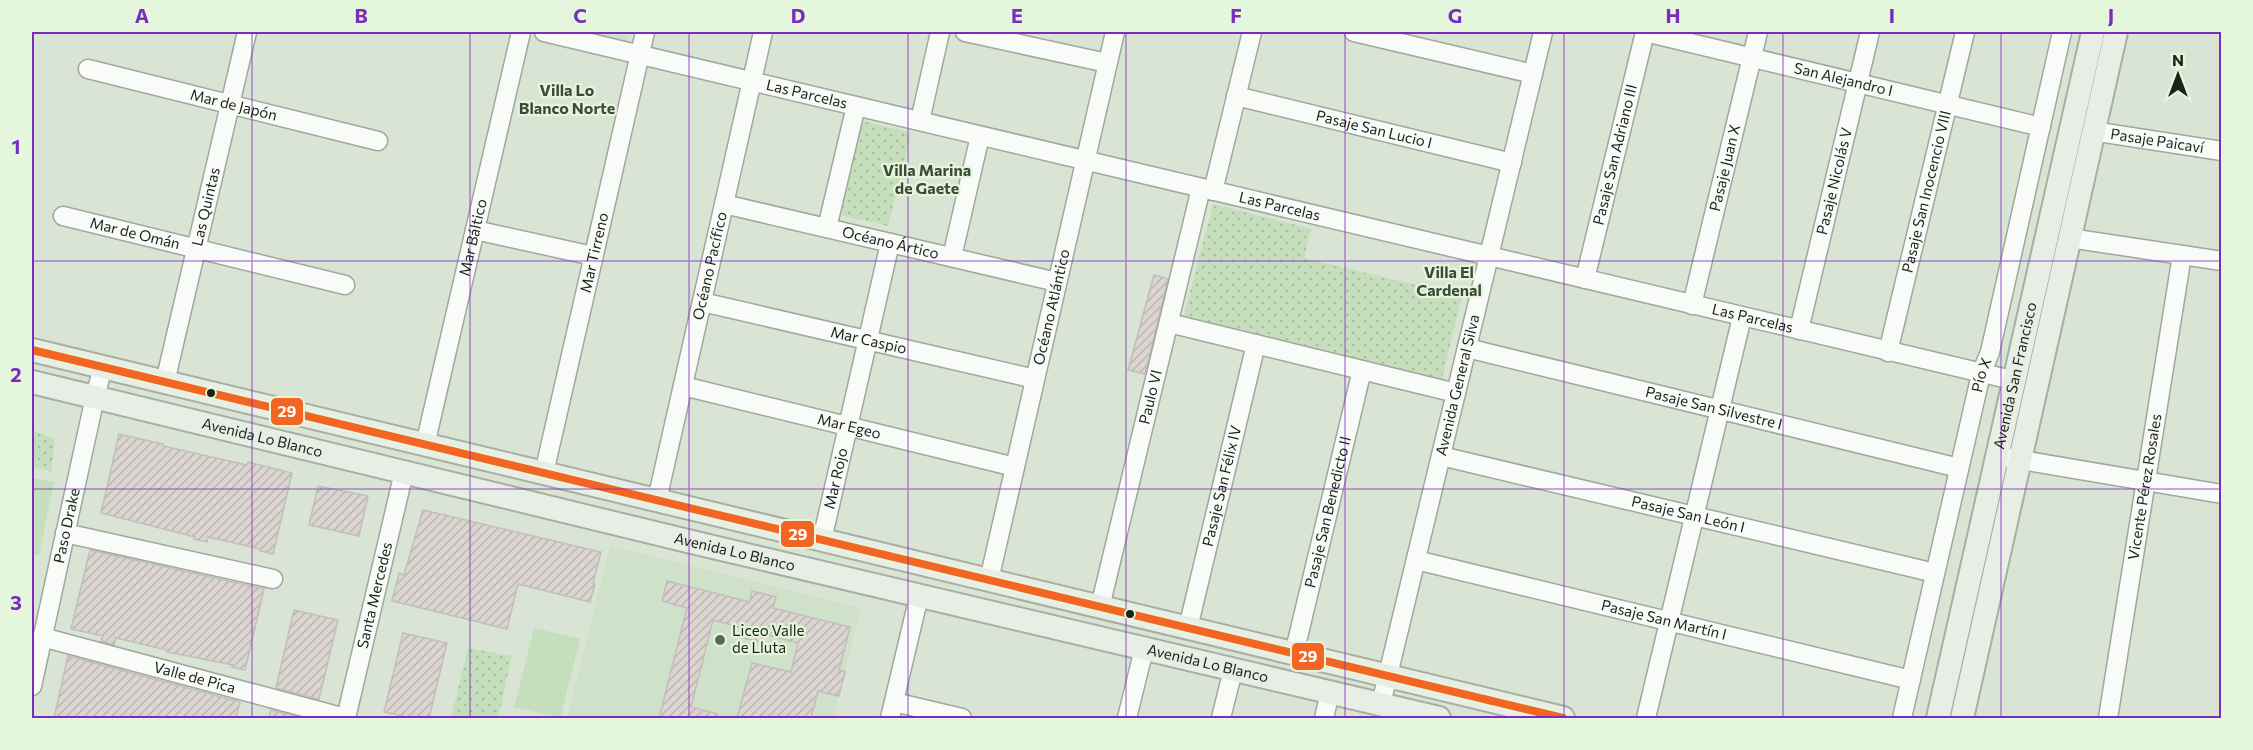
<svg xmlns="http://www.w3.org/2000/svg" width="2253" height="750" font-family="Commissioner,sans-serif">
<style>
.built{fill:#cfe1c8}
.grass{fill:url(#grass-dots)}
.garden{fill:#c5debc}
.building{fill:url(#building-hatch);stroke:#c0bfba;stroke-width:1.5}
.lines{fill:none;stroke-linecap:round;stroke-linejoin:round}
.minor-casing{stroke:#a0a89d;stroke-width:21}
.major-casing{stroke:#a5b0a0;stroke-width:26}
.minor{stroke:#f9fbf9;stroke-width:18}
.major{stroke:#e8ede6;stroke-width:22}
.bus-1-casing{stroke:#e4f7dc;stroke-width:12}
.bus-1{stroke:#f26522;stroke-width:8}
.grid{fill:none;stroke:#7b2cbf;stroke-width:1.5;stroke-opacity:0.55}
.bus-dot{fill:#1c2319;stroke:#e4f7dc;stroke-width:2}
.poi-dot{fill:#5e675b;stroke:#e4f7dc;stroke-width:2}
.labels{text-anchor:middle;stroke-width:4.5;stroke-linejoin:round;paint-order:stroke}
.street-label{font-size:15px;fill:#1c2319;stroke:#e4f7dc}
.poi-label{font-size:15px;fill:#1c2319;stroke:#e4f7dc;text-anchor:start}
.neighbourhood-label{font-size:16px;font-weight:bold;fill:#3c4b36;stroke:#e4f7dc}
.line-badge{stroke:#e4f7dc;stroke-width:2}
.badge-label{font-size:16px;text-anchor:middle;font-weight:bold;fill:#fff}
.neatline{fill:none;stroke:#7b2cbf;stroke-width:2}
.grid-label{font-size:20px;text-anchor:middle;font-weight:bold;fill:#7b2cbf}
</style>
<defs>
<pattern id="grass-dots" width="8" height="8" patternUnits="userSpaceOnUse" patternTransform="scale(1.5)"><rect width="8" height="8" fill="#c5debc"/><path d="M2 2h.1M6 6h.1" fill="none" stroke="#a9bea1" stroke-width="1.8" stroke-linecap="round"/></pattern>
<pattern id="building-hatch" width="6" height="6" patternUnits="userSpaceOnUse" patternTransform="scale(1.5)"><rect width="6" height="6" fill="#dcd4d1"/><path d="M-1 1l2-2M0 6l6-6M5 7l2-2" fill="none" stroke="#bcb6b3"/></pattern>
</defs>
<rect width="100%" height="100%" fill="#d9e4d5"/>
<!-- built -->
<path class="built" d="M593,32H634L627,40Z
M610,546L861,608L833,718H567Z"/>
<!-- grass -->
<path class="grass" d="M863,121L911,133L888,226L841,215Z
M1213,204L1311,229L1304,258L1462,296L1442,379L1184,316Z
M32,430L55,439L51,471L32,467Z
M468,648L512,656L498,718H451Z"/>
<!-- garden -->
<path class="garden" d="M32,478L54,482L39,555L32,553Z
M534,628L580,639L560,718L514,707Z"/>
<!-- building -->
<path class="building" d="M1154,275L1168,279L1145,374L1128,370Z
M119,434L163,444V446L247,465L248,462L292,473L273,554L260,551V549L208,537L207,542L194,539L195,537L101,513Z
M318,486L368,496L359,536L309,525Z
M423,510L601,552L593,583L595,584L590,602L518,584L507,629L392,601L399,573L404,575Z
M90,550L264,589L245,670L232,667L233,665L167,652V650L116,638L114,645L101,641L103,636L71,629Z
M667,581L750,602L752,591L776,597L773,608L850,627L839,670L845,672L839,696L818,691L811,718H737L752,663L791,672L798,643L764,634L762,642L743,638L746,629L713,620L691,707L718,714L717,718H659L687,608L662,601Z
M294,610L338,620L319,699L276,688Z
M403,633L447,643L429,718H411L384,712Z
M68,656L240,702L236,718H54Z
M271,710L303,718H269Z"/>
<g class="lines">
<!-- minor casing -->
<g class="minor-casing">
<g id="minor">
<path id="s1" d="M544,32L2016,381"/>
<path d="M965,32L1107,63"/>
<path d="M1354,32L1533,74"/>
<path id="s2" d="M1645,32L2041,127"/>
<path id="s3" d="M88,69L378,141"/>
<path id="s4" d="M1236,96L1512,163"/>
<path d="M920,121L940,32"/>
<path id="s5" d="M2092,131L2222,151"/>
<path d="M1213,191L1252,32"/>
<path id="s6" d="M724,204L1057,282"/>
<path id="s7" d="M63,216L345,285"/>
<path d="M827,228L856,106"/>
<path d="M475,230L593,256"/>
<path d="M2069,238L2222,261"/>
<path d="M952,257L980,136"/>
<path id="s8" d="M1585,279L1645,32"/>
<path id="s9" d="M702,302L1035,379"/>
<path id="s10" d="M1692,305L1758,32"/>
<path d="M1169,323L1456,393"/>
<path id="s11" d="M1799,330L1870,32"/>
<path id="s12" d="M1467,348L1959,468"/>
<path id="s13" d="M1888,352L1965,32"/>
<path id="s14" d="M165,382L247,32"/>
<path id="s15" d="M683,386L1015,467"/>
<path id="s16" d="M425,445L521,32"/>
<path id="s17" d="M1441,456L1935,573"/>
<path d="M1998,456L2222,494"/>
<path id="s18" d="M544,473L645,32"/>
<path id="s19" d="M657,500L763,32"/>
<path d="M65,533L273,579"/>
<path id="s20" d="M822,540L890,243"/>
<path id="s21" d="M1416,560L1911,680"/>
<path id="s22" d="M989,580L1115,32"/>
<path id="s23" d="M1100,607L1201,188"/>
<path id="s24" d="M1188,628L1256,344"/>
<path id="s25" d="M42,637L345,718"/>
<path id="s26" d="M1294,654L1362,370"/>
<path id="s27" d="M32,686L95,397L103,367"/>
<path d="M894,702L962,718"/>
<path id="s28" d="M1381,704L1543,32"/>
<path id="s29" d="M346,718L404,472"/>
<path d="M890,718L919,596"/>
<path d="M1127,718L1144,649"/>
<path d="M1221,718L1233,670"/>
<path d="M1324,718L1330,692"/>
<path d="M1646,718L1742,317"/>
<path id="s30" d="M1902,718L1981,374L1990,352L2062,32"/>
<path id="s31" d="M2108,718L2182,255"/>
</g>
</g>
<!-- major casing -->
<g class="major-casing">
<g id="major">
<path d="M32,350L1563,718"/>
<path id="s32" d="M32,382L696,543L1439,718"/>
<path id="s33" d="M1938,718L2093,32"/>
<path d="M1962,718L2116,32"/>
</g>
</g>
<!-- minor -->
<use href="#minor" class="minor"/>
<!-- major -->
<use href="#major" class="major"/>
<!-- bus-1 casing -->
<g class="bus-1-casing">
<path id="bus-1" d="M32,350L1563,718"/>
</g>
<!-- bus-1 -->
<use href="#bus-1" class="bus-1"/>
</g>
<!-- grid -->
<path class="grid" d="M252,32V718M470,32V718M689,32V718M908,32V718M1126,32V718M1345,32V718M1564,32V718M1783,32V718M2001,32V718M32,261H2222M32,489H2222"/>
<!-- markers -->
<g class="bus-dot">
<circle cx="211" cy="393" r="5"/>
<circle cx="1130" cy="614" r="5"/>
</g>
<circle class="poi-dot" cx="720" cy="640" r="6"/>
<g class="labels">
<!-- street labels -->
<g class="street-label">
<text dy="5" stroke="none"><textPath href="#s2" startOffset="204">San Alejandro I</textPath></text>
<text dy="5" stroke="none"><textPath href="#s1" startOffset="270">Las Parcelas</textPath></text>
<text dy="5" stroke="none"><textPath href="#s3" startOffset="150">Mar de Japón</textPath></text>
<text dy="5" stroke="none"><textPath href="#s4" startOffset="142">Pasaje San Lucio I</textPath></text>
<text dy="5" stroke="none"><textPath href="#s5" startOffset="66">Pasaje Paicaví</textPath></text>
<text dy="5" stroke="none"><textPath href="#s8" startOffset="128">Pasaje San Adriano III</textPath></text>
<text dy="5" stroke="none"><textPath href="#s10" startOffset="141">Pasaje Juan X</textPath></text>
<text dy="5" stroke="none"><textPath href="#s11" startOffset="153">Pasaje Nicolás V</textPath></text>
<text dy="5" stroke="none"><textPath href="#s13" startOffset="165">Pasaje San Inocencio VIII</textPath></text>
<text dy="5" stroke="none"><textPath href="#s14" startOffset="180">Las Quintas</textPath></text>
<text dy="5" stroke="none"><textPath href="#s1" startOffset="756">Las Parcelas</textPath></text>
<text dy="5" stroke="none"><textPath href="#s7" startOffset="74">Mar de Omán</textPath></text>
<text dy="5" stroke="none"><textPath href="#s16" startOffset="213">Mar Báltico</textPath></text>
<text dy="5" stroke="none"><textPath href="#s6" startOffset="171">Océano Ártico</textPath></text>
<text dy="5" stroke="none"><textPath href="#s18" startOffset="226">Mar Tirreno</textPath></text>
<text dy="5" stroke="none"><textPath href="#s19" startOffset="240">Océano Pacífico</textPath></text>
<text dy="5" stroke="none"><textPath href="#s22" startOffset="280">Océano Atlántico</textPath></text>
<text dy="5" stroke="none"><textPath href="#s1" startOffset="1242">Las Parcelas</textPath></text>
<text dy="5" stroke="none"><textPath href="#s9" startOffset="171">Mar Caspio</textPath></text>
<text dy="5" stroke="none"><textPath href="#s30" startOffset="352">Pío X</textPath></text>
<text dy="5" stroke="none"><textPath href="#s33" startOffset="351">Avenida San Francisco</textPath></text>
<text dy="5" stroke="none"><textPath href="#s28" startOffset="328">Avenida General Silva</textPath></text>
<text dy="5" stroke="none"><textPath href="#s23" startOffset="216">Paulo VI</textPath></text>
<text dy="5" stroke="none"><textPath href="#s12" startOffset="254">Pasaje San Silvestre I</textPath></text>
<text dy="5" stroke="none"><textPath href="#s15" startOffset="171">Mar Egeo</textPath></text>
<text dy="5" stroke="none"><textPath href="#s32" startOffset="237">Avenida Lo Blanco</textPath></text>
<text dy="5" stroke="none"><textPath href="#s20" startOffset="63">Mar Rojo</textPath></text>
<text dy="5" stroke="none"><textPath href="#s24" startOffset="146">Pasaje San Félix IV</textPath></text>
<text dy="5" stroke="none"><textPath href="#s31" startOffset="234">Vicente Pérez Rosales</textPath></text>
<text dy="5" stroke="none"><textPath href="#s26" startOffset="146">Pasaje San Benedicto II</textPath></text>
<text dy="5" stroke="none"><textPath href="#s17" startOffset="254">Pasaje San León I</textPath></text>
<text dy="5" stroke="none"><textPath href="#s27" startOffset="164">Paso Drake</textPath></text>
<text dy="5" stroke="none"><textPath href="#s32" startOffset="723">Avenida Lo Blanco</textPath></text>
<text dy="5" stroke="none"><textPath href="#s29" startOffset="126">Santa Mercedes</textPath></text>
<text dy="5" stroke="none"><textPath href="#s21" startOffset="255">Pasaje San Martín I</textPath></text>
<text dy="5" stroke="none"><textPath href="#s32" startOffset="1209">Avenida Lo Blanco</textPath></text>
<text dy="5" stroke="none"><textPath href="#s25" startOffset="158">Valle de Pica</textPath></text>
</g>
<!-- poi labels -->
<g class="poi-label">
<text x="732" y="636">Liceo Valle<tspan x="732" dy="17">de Lluta</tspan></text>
</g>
<!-- neighbourhood labels -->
<g class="neighbourhood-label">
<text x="567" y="96">Villa Lo<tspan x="567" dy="18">Blanco Norte</tspan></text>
<text x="927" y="176">Villa Marina<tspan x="927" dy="18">de Gaete</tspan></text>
<text x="1449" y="278">Villa El<tspan x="1449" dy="18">Cardenal</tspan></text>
</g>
</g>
<g class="line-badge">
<rect x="270" y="397" width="34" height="29" rx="6" fill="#f26522"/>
<rect x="780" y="520" width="35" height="28" rx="6" fill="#f26522"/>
<rect x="1291" y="642" width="34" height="29" rx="6" fill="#f26522"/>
</g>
<g class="badge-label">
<text x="287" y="417">29</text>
<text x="798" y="540">29</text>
<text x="1308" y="662">29</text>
</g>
<!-- border -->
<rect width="2253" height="750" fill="none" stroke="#e4f7dc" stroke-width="66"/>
<!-- north arrow -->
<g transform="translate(2178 75)" stroke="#e4f7dc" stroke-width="4.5" paint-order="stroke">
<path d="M0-4.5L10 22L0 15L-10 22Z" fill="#1c2319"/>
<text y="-9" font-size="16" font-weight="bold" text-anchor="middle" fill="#1c2319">N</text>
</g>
<rect x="33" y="33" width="2187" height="684" class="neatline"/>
<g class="grid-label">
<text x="142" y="23">A</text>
<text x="361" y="23">B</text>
<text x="580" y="23">C</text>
<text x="798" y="23">D</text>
<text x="1017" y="23">E</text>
<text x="1236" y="23">F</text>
<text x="1455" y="23">G</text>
<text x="1673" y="23">H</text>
<text x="1892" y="23">I</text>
<text x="2111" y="23">J</text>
<text x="16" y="154">1</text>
<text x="16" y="382">2</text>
<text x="16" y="610">3</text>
</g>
</svg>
